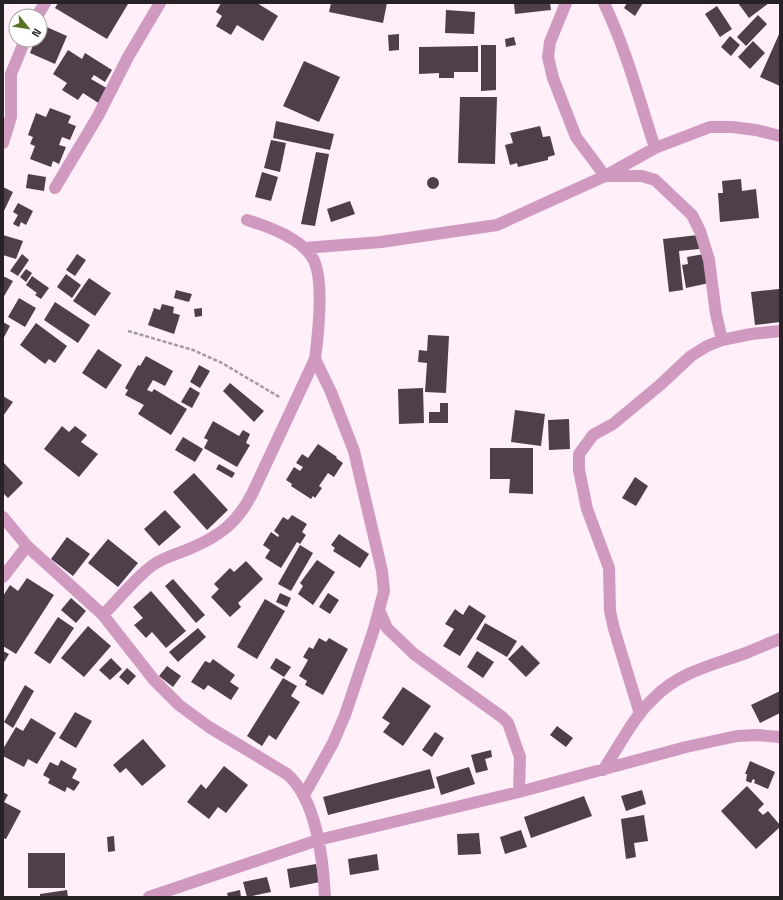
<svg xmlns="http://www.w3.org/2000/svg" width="783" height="900" font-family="'Space Grotesk',sans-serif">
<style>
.building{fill:#4e3f49}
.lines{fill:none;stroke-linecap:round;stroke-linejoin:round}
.path{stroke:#a69aa2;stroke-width:2.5;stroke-dasharray:4 2;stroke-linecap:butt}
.minor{stroke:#d099c0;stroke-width:12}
</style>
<rect width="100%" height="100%" fill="#feeff9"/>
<!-- building -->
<path class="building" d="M58,3H126L128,4L107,39L55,8Z
M221,3H257L278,16L263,41L237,25L231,35L216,26L222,16L216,12Z
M331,3H387L383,23L329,12Z
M514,3H550L551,10L515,14Z
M627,3H643L635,16L624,8Z
M738,3H769L749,18Z
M717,6L732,29L720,37L705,14Z
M446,10L475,12L474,34L445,33Z
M758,15L767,24L746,46L737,37Z
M42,25L67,36L55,64L30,53L35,40H40Z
M780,32V86L760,77Z
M399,34V50L389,51L388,35Z
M730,36L740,45L731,56L721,47Z
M514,37L516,45L506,47L505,39Z
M753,41L765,53L750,69L738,57Z
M481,45H496V90L481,91Z
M478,46V72H454V78H439V73L419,74V47Z
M68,50L82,59L85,53L112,70L105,82L94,75L91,79L110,90L100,104L83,93L78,100L62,90L67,83L53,74Z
M304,61L340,77L319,122L283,106Z
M460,97H497L495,164L458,163Z
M50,108L71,116L68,123L76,126L70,140L62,137L59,145L66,147L59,164L53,161L51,167L30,159L35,146L30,144L33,137L28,135L36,113L46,117Z
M276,121L334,134L330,150L273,138Z
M540,126L543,137L550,136L555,155L548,157V160L518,167L517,163L510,165L505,145L513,143L510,133Z
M271,140L286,143L280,172L264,168Z
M316,152L329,154L315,226L301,224Z
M262,172L278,177L271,201L255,197Z
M28,174L46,177L44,191L26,188Z
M427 183a6 6 0 1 1 12 0a6 6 0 1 1-12 0Z
M741,179L742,191L756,189L759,218L720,222L718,193H723L722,181Z
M3,187L13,192L3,213Z
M350,201L355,214L331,222L327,209Z
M18,203L33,211L26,225L21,222L19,227L13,224L18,215L13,212Z
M3,235L23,241L16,259L3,255Z
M698,235L699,249L679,251L683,290L669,292L663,239Z
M22,254L29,260L18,276L10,271Z
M77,254L86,260L75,276L66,270Z
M704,254L709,283L686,288L682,265L688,264L687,257Z
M26,269L32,273L26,282L20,277Z
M66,274L81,285L72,298L57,287Z
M3,276L13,281L3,298Z
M32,276L49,288L41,299L35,295L37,293L26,285Z
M89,278L111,293L95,316L73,301Z
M779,289L780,322L755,325L751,292Z
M176,290L192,294L189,302L174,298Z
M19,298L36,308L25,327L8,317Z
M55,302L90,325L78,343L44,320Z
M162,304L174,307L173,313L180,315L174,334L148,325L154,308L160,310Z
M202,308V316L195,317L194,309Z
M3,322L10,326L3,339Z
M36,323L67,346L55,363L49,359L45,364L20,345Z
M428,335L449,336L446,393L425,392L427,363L418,362L419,350L427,351Z
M98,349L122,365L106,389L82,373Z
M146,356L173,371L165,386L153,380L147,390L152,392L154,389L187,409L171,435L138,414L144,405L125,395L128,390L125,388L138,365L140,366Z
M199,365L210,371L200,388L190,382Z
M230,383L264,411L254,422L223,391Z
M190,387L200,393L192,408L181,402Z
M423,388L424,423L399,424L398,389Z
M3,396L13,402L3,416Z
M440,403H448V423H429V412H440Z
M515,410L545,414L541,446L511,442Z
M569,419L570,449L549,450L548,420Z
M213,421L239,436L243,430L250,434L246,443L250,445L237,467L204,448L208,440L204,438Z
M62,426L69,432L75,426L87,435L81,442L98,454L79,477L44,449Z
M183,437L203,449L195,462L175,450Z
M318,444L337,457L336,458L343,463L334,477L328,473L319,486L322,488L315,498L313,496L311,499L291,486L292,484L286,480L294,467L300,471L303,467L296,463L302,454L308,458Z
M490,448H533V494L509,493L510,479H490Z
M3,462L23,483L8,498L3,493Z
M219,464L235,473L232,478L216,469Z
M194,473L228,510L207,530L173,492Z
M635,477L648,486L636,506L622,498Z
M165,510L181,527L159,546L144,529Z
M292,515L307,524L302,532L306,535L300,544L297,542L281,568L265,558L270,550L263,545L271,532L278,537L279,535L274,531L283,517L288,520Z
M339,534L369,554L360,568L333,551L335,548L331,545Z
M67,537L90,554L73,576L51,559Z
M108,539L138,563L118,587L88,563Z
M300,545L313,553L291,591L278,584Z
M317,560L335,572L313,605L298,594L303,586L300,583Z
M246,561L263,579L238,603L241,607L230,617L211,597L219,589L214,584L230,568L234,572Z
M27,578L54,595L16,654L3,646V596L10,585L18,591Z
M173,579L205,615L196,623L165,586Z
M151,591L186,631L166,648L152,632L146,638L134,625L143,618L133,607Z
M280,593L291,598L287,607L276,602Z
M328,593L339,600L330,614L319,607Z
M71,598L86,611L76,623L61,610Z
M265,599L285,611L257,659L237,647Z
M469,605L486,616L460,656L443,646L454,629L445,624L455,609L463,615Z
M58,617L74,628L50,664L34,653Z
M485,623L517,641L507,657L476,639Z
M88,626L111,646L84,677L61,658Z
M198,628L206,637L178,662L169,652Z
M319,638L326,642L329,638L348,649L323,695L305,685L307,681L299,676L308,660L303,657L309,647L313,649Z
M522,645L540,663L526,677L508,659Z
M3,651L9,654L3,664Z
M477,651L494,662L483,678L467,667Z
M111,658L122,669L110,680L99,670Z
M276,658L291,667L284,677L270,668Z
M213,659L235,675L230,682L239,688L231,700L208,685L204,690L191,682L205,661L210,663Z
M167,666L181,676L173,687L159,676Z
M127,668L136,676L128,685L119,677Z
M283,678L297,686L291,696L300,702L276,740L269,735L262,746L247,736Z
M25,685L34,691L13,728L4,722Z
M403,687L431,706L403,746L383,732L390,723L382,718Z
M780,691V713L760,723L751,705Z
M75,712L92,721L76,748L59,738Z
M31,718L56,733L37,764L28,759L24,767L3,756V749L16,727L23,731Z
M557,726L573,738L566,747L550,735Z
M435,732L444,738L432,757L422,750Z
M143,739L166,766L142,786L126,768L120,773L113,765Z
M491,750L492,757L485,759L488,770L476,773L471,755Z
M61,760L77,769L72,778L80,782L74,791L67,787L65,792L48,783L50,779L43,775L50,762L58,766Z
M750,761L775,772L768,789L754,783L755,780L753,779L751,783L746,781L747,774H745Z
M224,766L248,785L226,813L218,807L209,819L187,802L201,784L206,789Z
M469,767L475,784L441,795L436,777Z
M430,769L435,788L328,815L323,797Z
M747,786L764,804L758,810L763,815L768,811L780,825V827L756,849L721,811Z
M642,790L646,804L626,811L621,796Z
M3,792L8,795L4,802L21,811L6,839L3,838Z
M584,796L592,816L531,838L524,817Z
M644,815L648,841L634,843L636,857L626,859L621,819Z
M521,830L527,847L505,854L500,837Z
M479,833L481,854L458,855L457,834Z
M114,836L115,851L108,852L107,837Z
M28,853H65V888H28Z
M377,854L379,870L350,875L348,859Z
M316,864L320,882L290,888L287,869Z
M267,877L271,892L247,897L243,882Z
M67,890L68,897H40V894Z
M240,890L241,897H228L227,893Z"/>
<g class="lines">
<!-- path -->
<path class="path" d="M128,331L193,350L222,363L281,398"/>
<!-- minor -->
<path class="minor" d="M566,3L550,42L548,57L553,78L576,137L605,176H642L655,180L692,215L700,231L709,260L716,314L722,340
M604,3C626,49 639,99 655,148
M37,16L45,3
M3,143L11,117V74L25,40
M55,188L98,116L128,57L160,3
M304,248L381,242L497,225L605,176L655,148L710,127H732L756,130L780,136
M3,517L27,546L103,615L154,680L179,705L209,727L287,774C317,800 323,859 325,897
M3,577L27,546
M379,610L387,628L414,654L502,717L508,723L520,757L519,792
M103,615C119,599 135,578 153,565C164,557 177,554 189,549C220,536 237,523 252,494L315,359C318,336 325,277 312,257C300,238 267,226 247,220
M640,714L614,629L610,611L609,568L587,509L579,470V454L593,435L613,424L660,385L691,356L707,346L722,340L751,334L780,331
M603,770C619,747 633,717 654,698C679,672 713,665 746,653C758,648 769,643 780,639
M304,795L333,743L345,715L374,629L384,591L382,571L354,451L331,392L315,359
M149,897L318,840L519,792L686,747L737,736L757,735L780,737"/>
</g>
<!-- border -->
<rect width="783" height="900" fill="none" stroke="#282125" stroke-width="8"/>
<!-- north arrow -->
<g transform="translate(28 28) rotate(120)"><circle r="19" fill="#ffffff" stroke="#a9a6a8"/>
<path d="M0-3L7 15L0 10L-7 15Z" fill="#587224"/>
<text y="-6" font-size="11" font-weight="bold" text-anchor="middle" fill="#282125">N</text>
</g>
</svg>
